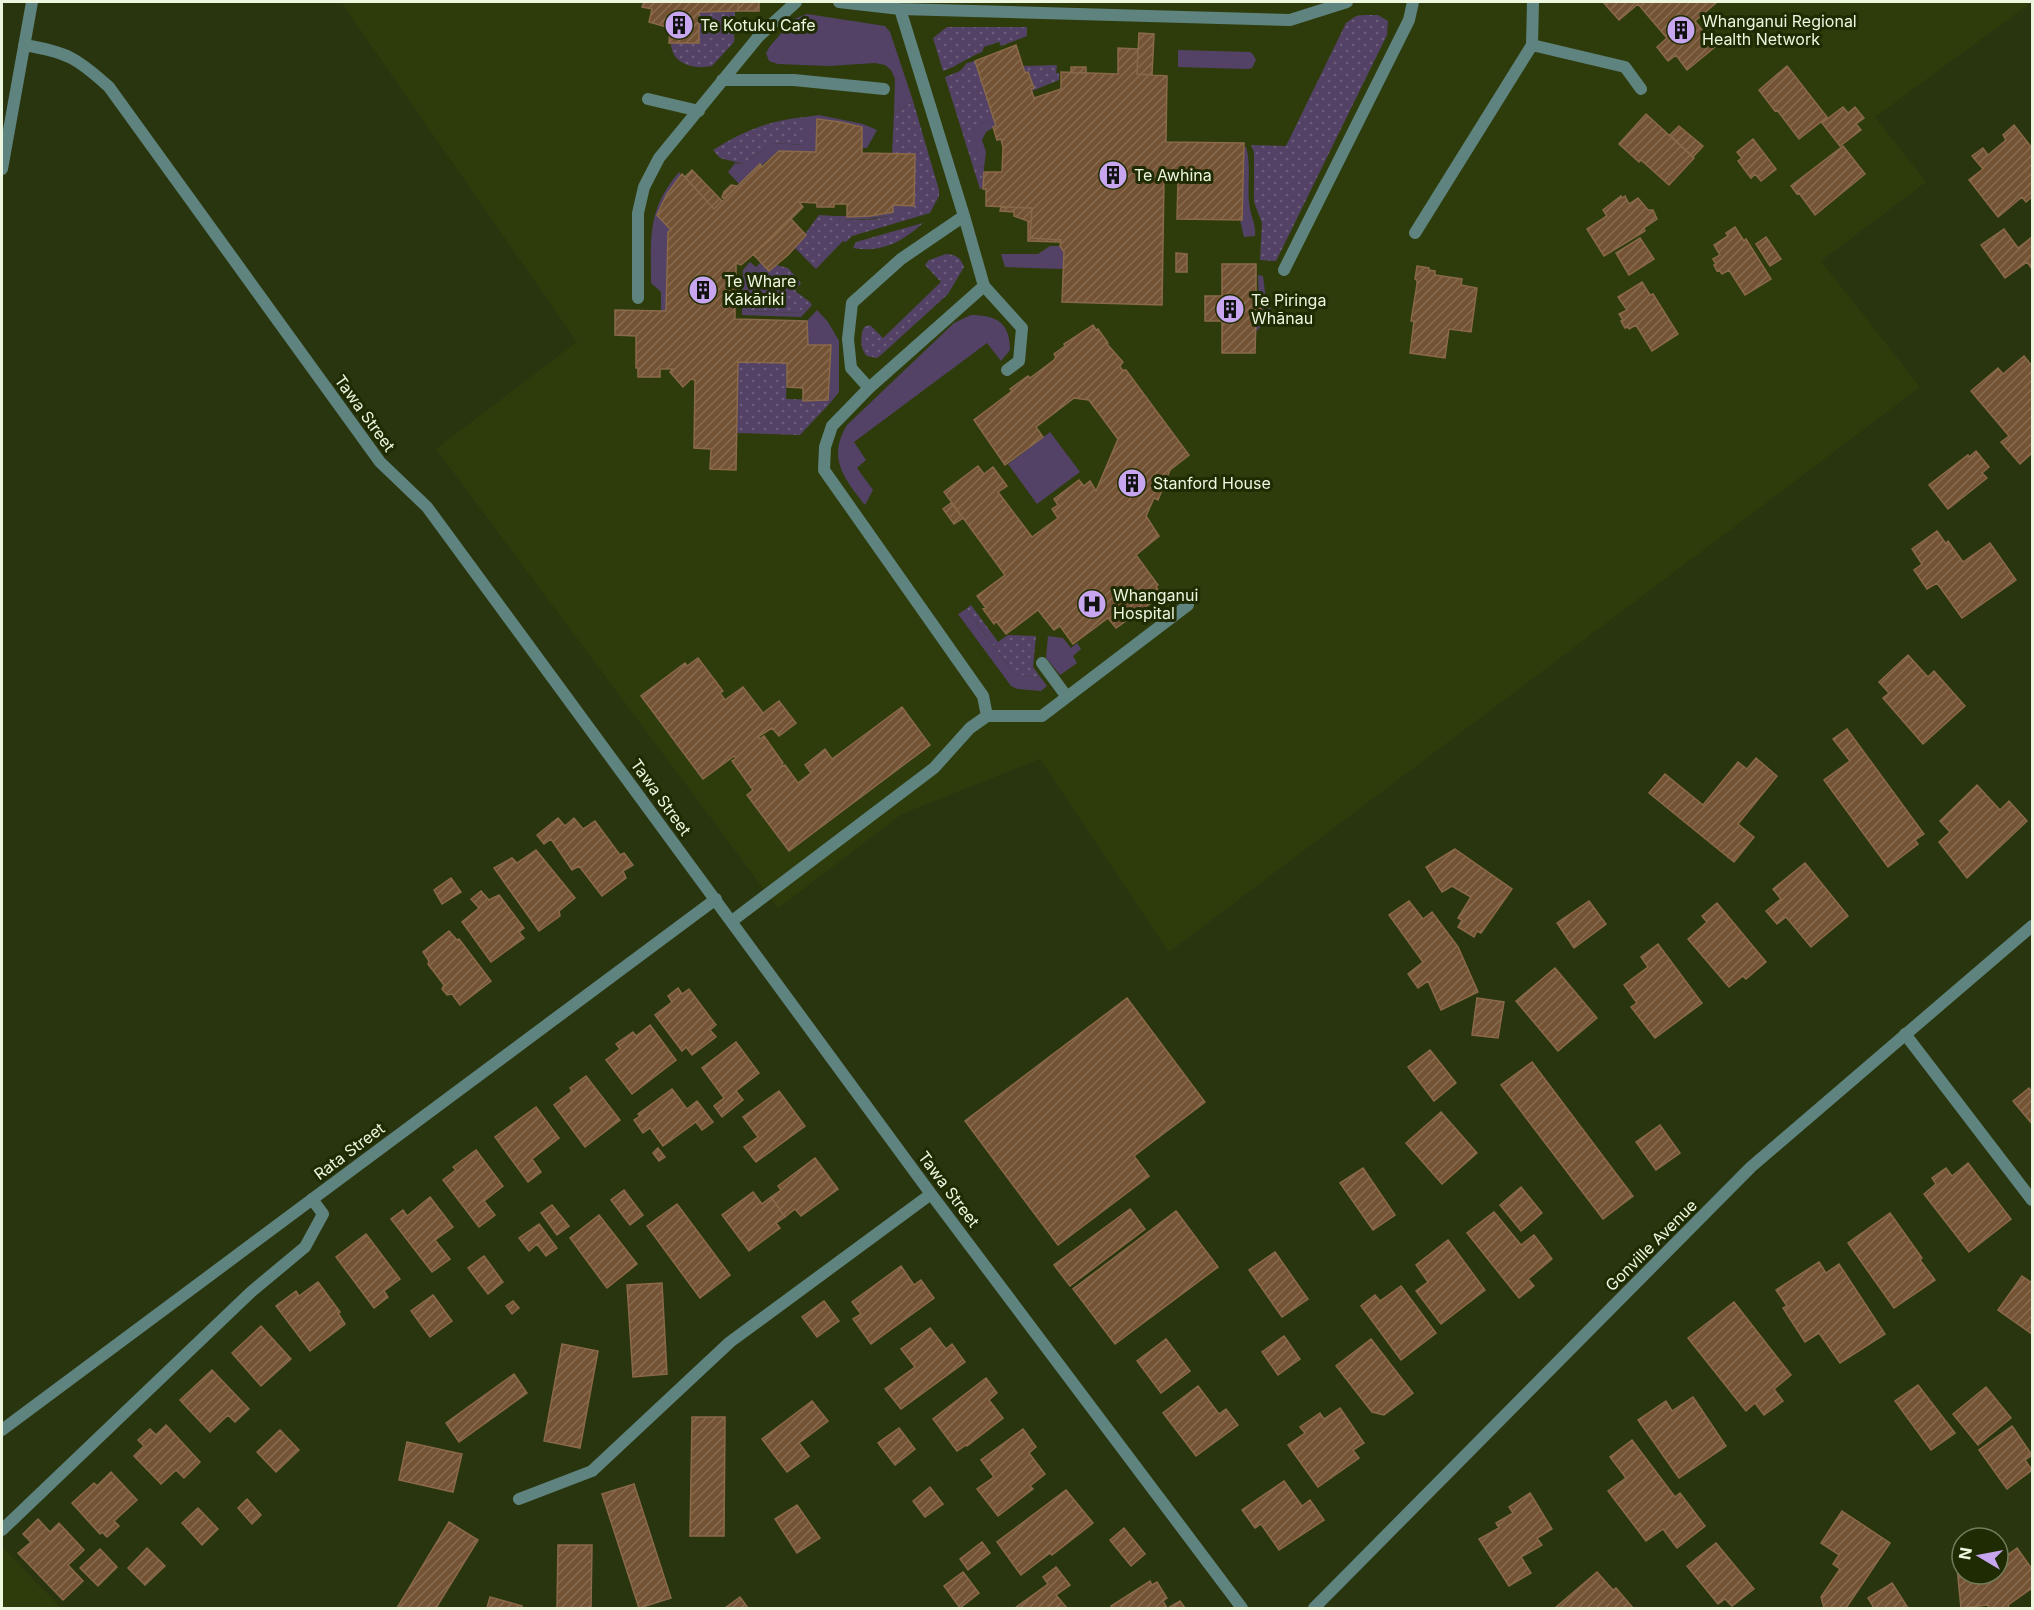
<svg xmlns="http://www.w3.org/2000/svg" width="2034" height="1610" font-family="Inter,sans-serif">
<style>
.built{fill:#2e3c0c}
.grass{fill:url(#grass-dots)}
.garden{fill:#534266}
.building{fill:url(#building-hatch);stroke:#8a6949;stroke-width:1.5}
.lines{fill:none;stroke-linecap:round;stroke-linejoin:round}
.lane{stroke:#5f837e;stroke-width:12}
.street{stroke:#5f837e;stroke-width:12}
.labels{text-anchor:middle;stroke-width:6;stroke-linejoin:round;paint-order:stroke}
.poi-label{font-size:16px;fill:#edf6df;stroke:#1f2b03;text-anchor:start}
.street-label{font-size:16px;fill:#edf6df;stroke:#1f2b03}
</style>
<defs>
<pattern id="grass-dots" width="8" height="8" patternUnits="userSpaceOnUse" patternTransform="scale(1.5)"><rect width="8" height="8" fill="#534266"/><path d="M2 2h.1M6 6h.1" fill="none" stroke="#6c5e7b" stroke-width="1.8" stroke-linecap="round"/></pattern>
<pattern id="building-hatch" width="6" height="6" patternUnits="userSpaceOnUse" patternTransform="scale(1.5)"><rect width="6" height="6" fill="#735334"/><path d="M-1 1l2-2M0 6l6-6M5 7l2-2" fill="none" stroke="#876c51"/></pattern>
</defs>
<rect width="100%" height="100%" fill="#29350e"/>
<!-- built -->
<path class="built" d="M341,2H2032L1875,117L1926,182L1821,261L1920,387L1169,952L1040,759L902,814L778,908L436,449L577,342Z
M2,1547L61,1608H2Z"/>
<!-- grass -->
<path class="grass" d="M735,11L734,42L712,66C695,70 671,64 671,43H699V12Z
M1364,15H1378L1388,21L1387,35L1276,261L1260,260L1262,223L1254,202V152L1251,145L1286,146L1346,23L1356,16Z
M947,27H1027V36L1001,46L999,42L984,47L982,52C968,57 958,66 943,71L933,38Z
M975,61L994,119L978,125L980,167L984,168L983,187L980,189L945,77L960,71L967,63Z
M1057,65L1056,73H1059V80L1032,91L1031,89L1034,87L1028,72L1025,73L1023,66Z
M913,101L939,190V196L930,213L852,236L846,242L843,241L816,269L795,248C804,237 810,226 819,215L836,216V219L862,220L876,219L912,210L914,206L915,155L892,154L894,114Z
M805,117V145L773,143L743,164L720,158L713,150C742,131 771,120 805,117Z
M923,223C902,242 882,253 853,248L856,242Z
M946,254C957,255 960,257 964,267L948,294L881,355L877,358L867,356C860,350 860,336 864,327L870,325L883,338L941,282L925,265L929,260Z
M763,265L769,270L776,265L788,268L801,283L795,291L810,302L800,313L747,311L749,277L754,270L757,271Z
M738,362L787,363L786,399L828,400L831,402L800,435L737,433Z
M971,605L998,642L1008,635L1036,636L1033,667L1041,678L1015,674L966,609Z"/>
<!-- garden -->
<path class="garden" d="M807,14L885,26L890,32L913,101L894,114L895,79L891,70L885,65L875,63L828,66L778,64L769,61L766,53L770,46L794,19Z
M1178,50L1249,52L1252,53L1256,60L1252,68L1248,69L1178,67Z
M819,115L863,124L877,130L867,148H862V127L840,122L817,119L816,152L779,151L739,184L728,172L735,163L743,164L773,143L805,145V117Z
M994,119L996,126L986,132L982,140L986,152L984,168L980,167L971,138L977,125Z
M1244,147H1246C1252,167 1246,188 1250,209C1252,219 1256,225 1255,236L1244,237L1240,220H1242Z
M679,172L681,175L667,194L657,215L671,230L666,311H661V292L651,283C651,237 647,210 679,172Z
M893,205L914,206L912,210C886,218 862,221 835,219L836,216H870L893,212Z
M1050,246H1060L1064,252L1063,269L1005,267L1001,254H1038Z
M750,262L756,267L761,262L763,265L757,271L754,270L749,277L747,311L800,313L810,302L812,305L801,317L742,315L743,270Z
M1258,275L1263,276L1266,300L1273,313C1269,321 1261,325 1255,333L1256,318L1261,309L1259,308Z
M817,310L828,322L839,341V392L831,402L828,400L831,345H808L807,321Z
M971,315C997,315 1010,323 1010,350L1001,361L987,343L854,442L866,460L857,468L873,490L865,505C844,478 827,458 847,425L954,323Z
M1050,432L1080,472L1037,504L1008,464Z
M966,609L1015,674L1041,678L1047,686L1041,691L1018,689L1011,686L958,614Z
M1048,636L1063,638L1071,648L1077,643L1081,649L1073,656L1077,663L1060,675L1046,658Z"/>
<!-- building -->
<path class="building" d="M644,2H738V11L699,12V43H669L670,28L649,22L652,9L642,7Z
M738,2H759V11H738Z
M1603,2H1717L1695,21L1715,47L1687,70L1676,55L1668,61L1657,47L1667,38L1638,4L1619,20Z
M1139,33L1154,34L1152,75L1137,74Z
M1016,45L1025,73L1028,72L1034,88L1031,89L1034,98L1061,89V72L1118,74V48L1138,49L1137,74L1167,76L1166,142L1244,143L1242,220L1177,219L1178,180L1164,179L1162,305L1062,302L1064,252L1060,246L1061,240L1030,238L1032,208L986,206V189H983L984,172H1002L1003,147L1001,139L997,140L993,127L996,126L975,61Z
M1787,66L1827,117L1799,139L1777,110L1775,111L1759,90Z
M1071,67H1086V73H1071Z
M1843,107L1848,113L1855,107L1864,118L1856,124L1861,130L1840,146L1822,123Z
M1646,114L1694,158L1669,185L1641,160L1639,162L1619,144Z
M817,119L840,122L862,127V153L915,154L914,206L893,205V212L870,216L847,217V204H834V207H817V203L799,202L803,207L772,238L741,265L736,263V281H739V299H735V319L807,321L808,345H831L828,400L803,401V388L787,387V363L738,362L736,470L710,469L711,449L694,448L695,380L691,379L683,387L670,372L673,369H660V377H638V368H636V336L615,335V310L666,311L668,232L671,230L657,215L667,194L682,174L714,209L760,164L762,167L779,151L816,152Z
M2014,125L2032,148V197L2026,202L2022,197L1998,217L1969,180L1983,169L1972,156L1983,148L1988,155L2006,140L2003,135Z
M1679,126L1703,146L1693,157L1670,135Z
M1753,139L1776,169L1761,181L1755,174L1751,178L1738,161L1742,158L1737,152Z
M1843,146L1865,174L1815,215L1799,193L1797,194L1791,186Z
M692,170L722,201L714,209L685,177Z
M731,185L737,186L724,199L722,197L724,192Z
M1621,196L1622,198L1625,196L1629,204L1638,198L1648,210H1653L1657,219L1644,228L1645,231L1604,256L1587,229L1607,216L1603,210Z
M1001,207L1032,208L1030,238L1061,240L1060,242L1028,241V221L1014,216V212L1000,211Z
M791,219L806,235L788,255L769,271L753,254Z
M1735,227L1744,241L1746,239L1771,279L1745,295L1729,270L1722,274L1719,270L1717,271L1714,265L1716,264L1713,259L1720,255L1714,245L1728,236L1726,233Z
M2004,229L2018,248L2032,237V269L2027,262L2005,278L1981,245Z
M1766,237L1781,259L1770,266L1756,244Z
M1640,238L1654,259L1629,275L1616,253Z
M1176,253L1187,254V272H1176Z
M1222,264H1256V309L1261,308V318H1256L1255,353H1222V321H1205V296H1222Z
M1417,266L1429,268V270L1435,271V275L1462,279L1461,285L1477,288L1471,332L1449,329L1445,358L1410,353L1414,321H1411L1417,284V280L1415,279Z
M1642,282L1650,295L1653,294L1678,334L1652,351L1636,325L1629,329L1628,327L1625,328L1621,321L1623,320L1619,314L1627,310L1618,297Z
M1093,325L1096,330L1098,329L1108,343L1107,344L1123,362L1120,366L1122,370H1126L1189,455L1170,470L1158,500L1154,498L1146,516L1159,536L1136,555L1158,585L1156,587L1162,595L1116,628L1108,618L1073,644L1060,626L1054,630L1038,610L1006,634L996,621L994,624L983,609L986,608L977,596L1005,575L944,492L978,466L984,474L993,467L1007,486L998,492L1032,537L1058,518L1052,509L1058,505L1054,499L1079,480L1084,486L1090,481L1096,491L1118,439L1089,400L1074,398L1036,427L1043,437L1005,465L974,420L1012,391L1010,389L1028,376L1030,378L1054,360L1056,357L1054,354L1065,346L1064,344Z
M2024,356L2032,366V453L2020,464L2001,442L2009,436L1971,391L1998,368L2003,374Z
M1976,451L1989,467L1982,473L1987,478L1948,509L1929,485L1968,455L1969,457Z
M951,503L963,518L954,524L943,509Z
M1937,531L1946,544L1948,541L1963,562L1990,543L2016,580L1962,618L1937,583L1927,589L1914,570L1922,564L1912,549Z
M1908,655L1928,677L1934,671L1965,706L1923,744L1883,698L1889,693L1879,682Z
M698,658L723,691L720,693L725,700L743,687L763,713L779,701L796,723L779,736L772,728L758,737L760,739L764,736L783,763L782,764L783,766L785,765L798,783L811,773L805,765L825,749L832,759L902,707L930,745L789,851L747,795L753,790L732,761L736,758L734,756L703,779L641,696L685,663L687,666Z
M1847,729L1924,834L1915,840L1918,844L1888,867L1824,780L1850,761L1833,739Z
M1756,758L1777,776L1738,824L1754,837L1734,862L1649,793L1665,774L1703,805L1738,762L1747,769Z
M1977,785L2000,810L2009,801L2027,821L1967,878L1939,842L1950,832L1940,821Z
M558,818L565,826L574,818L583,829L595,821L620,855L624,853L633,865L623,871L626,878L602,896L579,866L572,870L551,839L544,844L537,835Z
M1455,849L1512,889L1481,933L1477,931L1474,937L1458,927L1462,920L1458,918L1471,897L1452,886L1442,892L1426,867Z
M536,850L575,898L559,911L560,916L539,931L494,868L512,858L517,863Z
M1805,863L1848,916L1811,947L1786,917L1777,924L1766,911L1781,899L1773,889Z
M451,878L461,892L442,904L434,890Z
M481,891L489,900L499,895L524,928L519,932L524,938L491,962L462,922L479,908L471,899Z
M1409,901L1423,919L1432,912L1458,947L1478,992L1441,1010L1428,981L1418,988L1408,974L1423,962L1389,915Z
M1589,901L1606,924L1574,948L1557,923Z
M1717,903L1766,962L1746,979L1743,976L1729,987L1688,939L1707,922L1702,916Z
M449,931L457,940L459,939L491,981L460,1005L452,994L447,995L442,989L444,985L428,964L429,961L423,952Z
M1658,944L1702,1003L1655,1038L1631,1007L1637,1003L1624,985L1648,967L1641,957Z
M1555,968L1597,1018L1558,1051L1516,1001Z
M678,988L682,994L689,989L716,1025L710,1030L716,1037L692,1055L686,1047L682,1051L655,1015L672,1002L668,996Z
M1127,998L1205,1102L1134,1156L1149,1176L1058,1245L965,1121Z
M1477,998L1504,1002L1498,1038L1472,1035Z
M650,1025L676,1060L632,1094L606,1060L620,1049L616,1044L633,1032L636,1036Z
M736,1042L759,1073L736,1091L743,1100L722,1117L714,1106L724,1098L702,1068Z
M1430,1050L1456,1083L1434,1101L1408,1067Z
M1532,1062L1633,1196L1603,1219L1501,1085Z
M586,1076L620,1120L585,1147L554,1105L572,1091L570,1088Z
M2029,1088L2032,1092V1124L2013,1101Z
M672,1089L687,1109L697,1101L713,1122L702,1130L696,1122L663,1146L650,1128L643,1133L634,1120L640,1116L638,1114Z
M779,1091L805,1126L756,1162L744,1147L758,1137L743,1117Z
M536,1107L559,1138L532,1159L541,1172L528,1182L495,1137Z
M1441,1112L1477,1153L1442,1184L1406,1143Z
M1660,1125L1680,1153L1656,1170L1636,1142Z
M658,1148L665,1157L659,1161L653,1153Z
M476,1150L503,1186L484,1201L495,1215L479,1227L443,1180L456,1170L453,1167Z
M815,1158L838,1189L801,1216L795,1209L785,1217L771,1197L781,1190L778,1186Z
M1968,1163L2011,1219L1969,1252L1924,1194L1936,1184L1932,1178L1946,1168L1952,1176Z
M1363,1168L1395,1215L1373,1230L1340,1183Z
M1521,1187L1542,1213L1521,1231L1500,1205Z
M624,1190L643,1215L630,1225L611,1200Z
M753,1192L762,1204L771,1197L785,1217L776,1223L780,1228L749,1251L722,1215Z
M430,1197L453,1227L435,1240L450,1259L432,1272L391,1219L403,1210L407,1216Z
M677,1204L730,1275L700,1298L647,1226Z
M552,1205L569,1226L557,1235L541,1213Z
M1130,1209L1145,1229L1070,1286L1054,1265Z
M1176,1211L1218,1267L1115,1344L1073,1289Z
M1494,1212L1521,1245L1534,1235L1552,1259L1528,1279L1534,1286L1519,1298L1467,1233Z
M1890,1213L1922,1258L1920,1260L1935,1280L1894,1308L1848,1243Z
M599,1215L637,1264L607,1288L570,1238Z
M539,1224L557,1248L546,1256L537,1244L529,1251L519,1238Z
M366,1234L400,1279L384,1291L388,1297L374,1308L336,1257Z
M1448,1240L1485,1290L1441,1324L1416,1291L1428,1282L1416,1265Z
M1275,1252L1308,1299L1282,1317L1249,1270Z
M484,1256L503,1282L488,1294L468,1268Z
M1819,1262L1826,1273L1839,1264L1885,1334L1840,1363L1819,1333L1805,1342L1783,1308L1787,1306L1776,1290Z
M901,1266L914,1285L921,1280L934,1298L871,1344L853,1319L861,1314L852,1302Z
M2022,1276L2032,1283V1334L1998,1310Z
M318,1282L340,1312L338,1313L345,1324L310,1351L276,1306L296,1291L299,1296Z
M662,1283L667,1374L633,1377L627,1285Z
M1401,1286L1436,1333L1401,1360L1361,1306L1375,1295L1380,1301Z
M433,1295L452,1321L430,1337L411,1311Z
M513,1301L519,1308L512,1314L506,1306Z
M824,1301L839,1321L817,1337L802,1317Z
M1734,1302L1791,1375L1774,1389L1783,1401L1764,1415L1755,1403L1746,1411L1688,1338Z
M261,1326L291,1359L261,1386L232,1353Z
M930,1328L946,1349L952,1344L965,1362L901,1409L885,1389L915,1367L901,1349Z
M1284,1336L1300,1359L1278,1375L1262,1352Z
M1166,1339L1190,1371L1161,1393L1137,1361Z
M1371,1339L1413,1393L1384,1415L1372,1412L1336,1366Z
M562,1344L598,1351L580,1448L544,1441Z
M212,1370L249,1409L235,1422L228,1415L210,1432L180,1400Z
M514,1374L527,1393L459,1442L446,1423Z
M986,1378L997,1393L989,1400L1003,1418L967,1446L966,1445L957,1451L933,1419Z
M1918,1385L1955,1433L1931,1450L1895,1401Z
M1198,1386L1219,1414L1226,1409L1238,1425L1196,1456L1163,1413Z
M1986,1387L2011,1418L1978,1445L1953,1414Z
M1693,1397L1726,1446L1679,1478L1638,1420L1666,1401L1672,1411Z
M812,1401L828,1421L799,1443L809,1456L787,1472L762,1439Z
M1340,1408L1364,1443L1353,1450L1359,1458L1318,1487L1288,1445L1305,1433L1300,1427L1320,1413L1324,1419Z
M692,1417H725L724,1536H690Z
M166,1425L200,1462L184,1478L176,1470L161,1484L134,1456L144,1446L138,1440L150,1429L156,1435Z
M2012,1426L2032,1455L2025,1460L2032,1470L2007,1489L1979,1450Z
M899,1428L915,1449L895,1465L878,1443Z
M1023,1429L1036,1447L1029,1453L1045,1474L1030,1486L1033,1489L998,1516L977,1489L994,1477L981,1460Z
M280,1430L299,1450L276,1472L257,1452Z
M1632,1440L1675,1497L1680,1493L1705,1526L1677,1548L1663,1529L1646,1541L1608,1491L1626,1478L1610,1457Z
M407,1442L462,1454L453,1492L399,1480Z
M111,1472L137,1500L114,1521L119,1526L107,1537L102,1532L100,1534L72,1503L94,1483L97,1486Z
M1284,1481L1302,1506L1310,1500L1324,1520L1279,1550L1261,1524L1255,1528L1242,1510Z
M634,1484L671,1598L639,1608L602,1494Z
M930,1487L943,1504L925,1517L913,1501Z
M1066,1490L1093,1523L1052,1555L1050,1553L1021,1575L997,1542Z
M1530,1493L1552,1529L1537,1538L1542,1545L1521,1557L1531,1573L1509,1586L1479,1539L1499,1528L1496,1523L1513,1513L1509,1507Z
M247,1499L261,1515L252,1524L238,1508Z
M797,1505L820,1538L797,1553L775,1519Z
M198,1508L218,1529L202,1545L182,1523Z
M1842,1511L1890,1543L1846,1608H1824L1821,1597L1840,1569L1833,1564L1839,1555L1821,1543Z
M38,1519L50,1532L59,1523L84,1550L68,1565L83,1581L63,1600L18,1553L31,1542L23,1534Z
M449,1522L478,1540L436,1608H397Z
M1124,1528L1145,1554L1131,1566L1110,1540Z
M982,1542L990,1553L968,1570L960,1559Z
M1716,1543L1754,1589L1732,1606L1725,1599L1718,1604L1687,1566Z
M558,1545H592L591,1608H557Z
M147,1548L165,1566L145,1585L128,1568Z
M2017,1548L2032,1569V1588L2008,1605L2009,1608H1989L1988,1605L1961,1608L1957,1567H1962V1574H1998V1562Z
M100,1549L117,1567L98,1586L80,1568Z
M1056,1567L1070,1585L1056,1595L1067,1608H1015L1048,1584L1043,1577Z
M963,1572L979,1593L960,1608L944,1586Z
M1597,1572L1613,1590L1616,1588L1633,1608H1555Z
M1150,1581L1152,1585L1157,1582L1167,1598L1163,1601L1167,1608H1112L1111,1606Z
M1892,1583L1908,1608H1874L1868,1598Z
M490,1597L522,1606L521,1608H487Z
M740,1597L748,1608H725Z
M1180,1601L1185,1608H1168Z"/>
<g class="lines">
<!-- lane -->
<path class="lane" d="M839,2L900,9L1290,20L1347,2
M900,9L964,216L984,286L1022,328L1019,361L1007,370
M1532,45L1625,67L1641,89
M722,80H794L884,89
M648,99L699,111
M1415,233L1532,45L1533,2
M1284,270L1409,20L1413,2
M984,286L869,388L832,426L825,447L824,470L983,696L987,716
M638,298V213L644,187L659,158L759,36L796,2
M869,388L851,368L848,339L852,303L901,259L964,216
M1042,663L1067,697
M732,921L934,768L970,728L987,716H1042L1188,605
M1905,1034L2032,1200
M2,1530L251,1292L305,1247L323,1214L312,1199"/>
<!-- street -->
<path class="street" d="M24,45C67,52 77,58 109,87L380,462L427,507L931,1194L1242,1608
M2,169L32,2
M2,1430L716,899
M519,1499L592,1471L730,1342L931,1194
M1314,1608L1751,1167L2032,926"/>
</g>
<!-- icons -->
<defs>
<g id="building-disc" transform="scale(1.5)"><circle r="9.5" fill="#c7a6ef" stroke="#1f2b03"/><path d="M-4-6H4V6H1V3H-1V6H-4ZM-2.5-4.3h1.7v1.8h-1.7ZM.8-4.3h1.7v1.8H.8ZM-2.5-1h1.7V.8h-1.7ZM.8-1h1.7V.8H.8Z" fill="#111"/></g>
<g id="hospital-disc" transform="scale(1.5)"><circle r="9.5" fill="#c7a6ef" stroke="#1f2b03"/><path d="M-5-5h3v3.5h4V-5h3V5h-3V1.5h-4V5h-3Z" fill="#111"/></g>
</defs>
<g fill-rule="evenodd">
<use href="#building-disc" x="679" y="25"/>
<use href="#building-disc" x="1681" y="30"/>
<use href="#building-disc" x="1113" y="175"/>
<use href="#building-disc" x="703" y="290"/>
<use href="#building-disc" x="1230" y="309"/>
<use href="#building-disc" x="1132" y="483"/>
<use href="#hospital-disc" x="1092" y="604"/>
</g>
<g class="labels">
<!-- poi labels -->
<g class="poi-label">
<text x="1702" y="27">Whanganui Regional<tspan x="1702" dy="18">Health Network</tspan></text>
<text x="700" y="31">Te Kotuku Cafe</text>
<text x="1134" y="181">Te Awhina</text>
<text x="724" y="287">Te Whare<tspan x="724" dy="18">Kākāriki</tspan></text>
<text x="1251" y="306">Te Piringa<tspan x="1251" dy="18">Whānau</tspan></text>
<text x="1153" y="489">Stanford House</text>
<text x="1113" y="601">Whanganui<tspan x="1113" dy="18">Hospital</tspan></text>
</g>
<!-- street labels -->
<g class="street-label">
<text transform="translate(365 413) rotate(54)" y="6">Tawa Street</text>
<text transform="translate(661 797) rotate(54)" y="6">Tawa Street</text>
<text transform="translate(349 1151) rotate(-37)" y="6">Rata Street</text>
<text transform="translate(949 1189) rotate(53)" y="6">Tawa Street</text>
<text transform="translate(1651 1245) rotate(-45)" y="6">Gonville Avenue</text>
</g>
</g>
<!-- border -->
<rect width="2034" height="1610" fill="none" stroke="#edf6df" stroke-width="6"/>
<!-- north arrow -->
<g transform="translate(1980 1556) rotate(280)"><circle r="28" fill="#1f2b03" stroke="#717c5b" stroke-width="1.5"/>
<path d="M0-4.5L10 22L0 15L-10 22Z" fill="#c7a6ef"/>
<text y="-9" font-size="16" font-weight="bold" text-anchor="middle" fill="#edf6df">N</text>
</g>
</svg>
